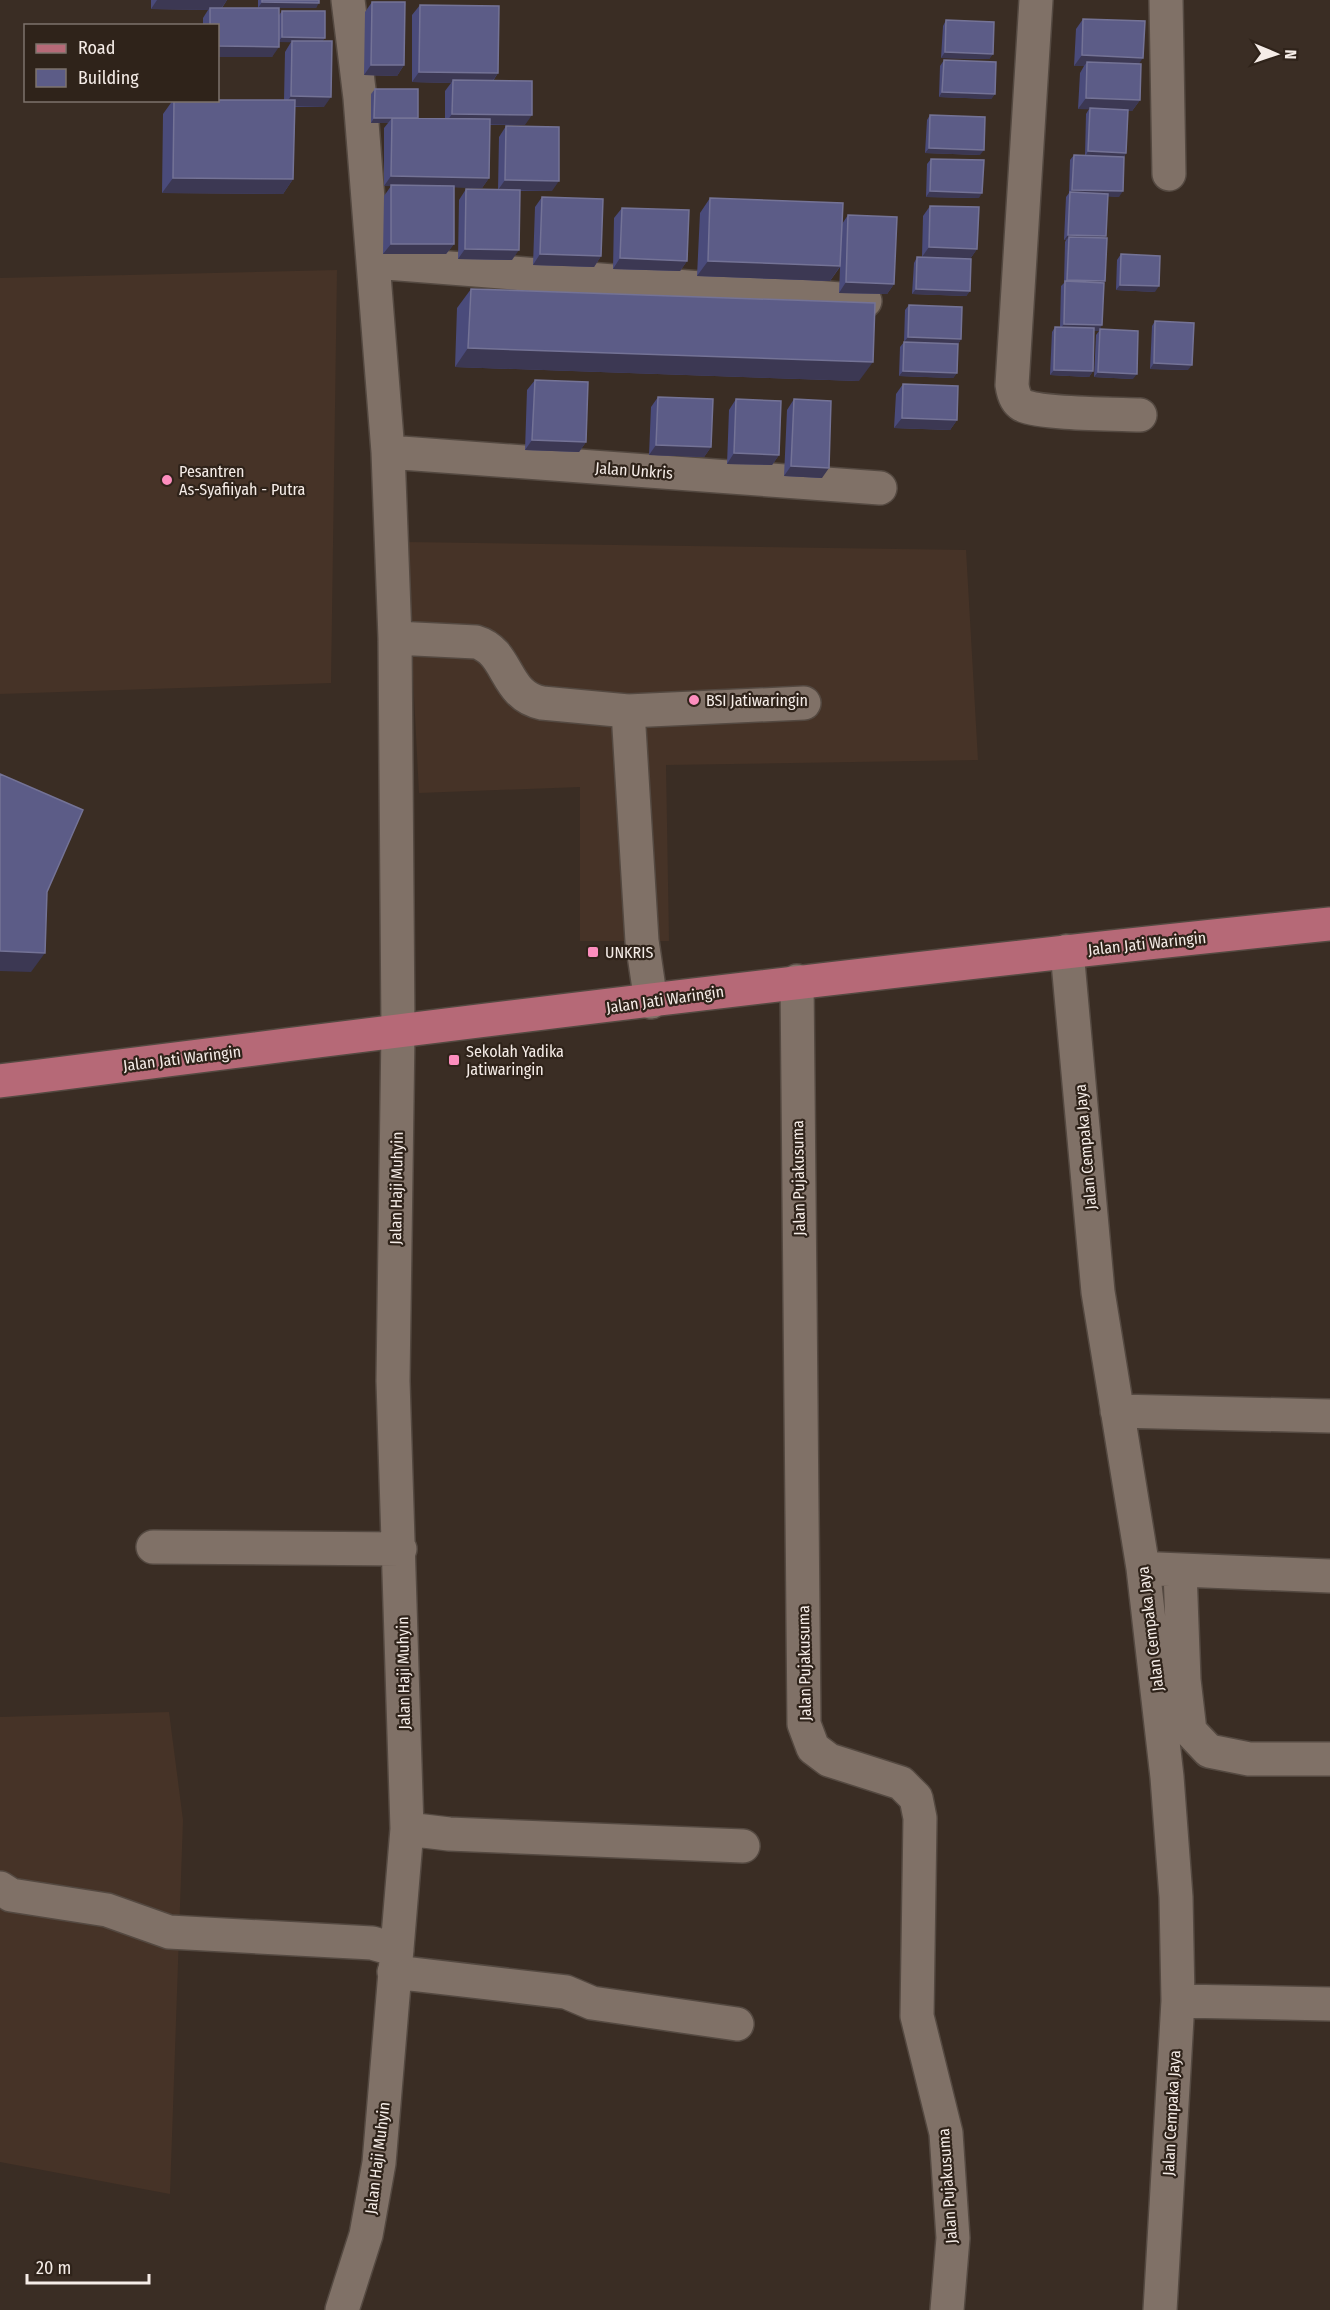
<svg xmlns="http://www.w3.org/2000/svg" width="1330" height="2310" font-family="'Fira Sans Condensed',sans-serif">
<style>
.built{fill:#463327}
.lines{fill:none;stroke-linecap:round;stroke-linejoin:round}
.minor-casing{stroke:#544941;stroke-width:36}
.major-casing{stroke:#544941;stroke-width:36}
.minor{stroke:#807167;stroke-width:33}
.major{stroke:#b66977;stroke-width:33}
.wall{fill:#4a4b7b}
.shaded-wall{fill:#3c3853}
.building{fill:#5c5c87;stroke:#747396;stroke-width:1.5}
.poi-dot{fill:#fd8ebe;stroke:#2f231a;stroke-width:2}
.labels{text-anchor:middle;stroke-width:4.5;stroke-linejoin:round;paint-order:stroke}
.street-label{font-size:16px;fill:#f5ece7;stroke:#2f231a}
.poi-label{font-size:16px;fill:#f5ece7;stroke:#2f231a;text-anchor:start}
</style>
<rect width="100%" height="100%" fill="#3a2d24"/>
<!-- built -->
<path class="built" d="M337,270L331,683L0,694V278Z
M406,542L966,550L978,760L666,765L669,941H580V787L419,793Z
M169,1712L183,1820L170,2194L0,2162V1717Z"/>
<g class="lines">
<!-- minor casing -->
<g class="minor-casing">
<path id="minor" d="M1036,0L1012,385C1013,392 1015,401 1022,405C1039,414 1116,414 1140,415
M1166,0L1169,174
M374,262L865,301
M388,452L880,488
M395,638L476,642C510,652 503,695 542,703L628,711L804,703
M628,711L642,941L651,1002
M1067,951L1098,1292L1143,1568L1167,1777L1176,1897L1178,2001L1160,2310
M797,981L804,1724L813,1748L829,1760L901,1783L916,1798L920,1818L917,2016L946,2133L953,2238L947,2310
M1117,1411L1330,1416
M153,1547L400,1549
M1158,1569L1330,1576
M1180,1571L1184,1680L1190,1731L1209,1751L1249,1759H1330
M407,1829L449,1834L743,1846
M0,1888L11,1895L107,1910L169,1932L372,1943L397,1950
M394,1972L566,1992L592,2003L737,2024
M1178,2001L1330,2004
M342,2310L366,2235L379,2163L407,1829L393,1381L398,1031L395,638L388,452L360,98L348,0"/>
</g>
<!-- major casing -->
<g class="major-casing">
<path id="major" d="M0,1081C443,1025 886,969 1330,924"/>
</g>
<!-- minor -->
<use href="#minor" class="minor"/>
<!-- major -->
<use href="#major" class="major"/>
</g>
<!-- wall -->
<path class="wall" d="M151,0H227L222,8H258V0H319L316,8H279V15L282,11L325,38L322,41L324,107H295L293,179L283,194L162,193L163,114L173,100H284L285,52L291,42H279L272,57L218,26H203V18L208,10L151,9Z
M372,2L404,65L397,76L364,75L365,12Z
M420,5L498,73L493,81L525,125H490L489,178L482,188L454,187V244L446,254H383L384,196L391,186H384V128L388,123H371V94L375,89L418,118L445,119V91L451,83L412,82V15Z
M1083,19L1139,64L1140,100L1132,111H1128L1126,153L1124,157L1119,197L1108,196L1105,238L1104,283L1100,329L1133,379L1094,377L1096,335L1099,331L1094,330L1093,371L1089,377L1050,375L1052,332L1055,327H1060L1061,286L1064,283L1065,242L1066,240H1064L1066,197L1069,193L1070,160L1074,155H1085L1086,114L1089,109H1078L1080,73L1084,66H1074L1076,29Z
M946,20L993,54L989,59L941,58L943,26Z
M944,60L995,94L991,99L939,97L940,66Z
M930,115L980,155L925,153L927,120Z
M506,126L552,191H520L512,260L458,259L459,200L466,189L498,190L499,137Z
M931,159L979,198L926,197L927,164Z
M542,197L601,256L594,267L533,265L535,207Z
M710,198L842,224L848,215L894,284L887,294L839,293L840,267L830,281L697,276L700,213Z
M930,206L977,249L970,259V291L966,296L912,294L914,263L917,257H922L923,216Z
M622,208L687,261L680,271L613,269L614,218Z
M1121,254L1155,292L1116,290L1117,260Z
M471,289L859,381L455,367L457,308Z
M909,305L961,339L958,344L957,373L953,378L899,376L900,347L904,342L905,310Z
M1155,321L1188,370L1150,369L1152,326Z
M535,380L586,442L579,452L525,450L527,390Z
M903,384L957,420L950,430L894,428L896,394Z
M658,397L711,447L704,457L649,455L651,407Z
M736,399L779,455L772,465L727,464L729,410Z
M794,399L822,478L784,476L787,410Z"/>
<!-- shaded-wall -->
<path class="shaded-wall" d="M157,0H227L220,10L210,8L208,10L151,9Z
M262,2L319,3L316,8H258Z
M282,37L325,38L321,43L278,42Z
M218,46L279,47L272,57H218Z
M945,52L993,54L989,59L941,58Z
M1082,55L1143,58L1136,68L1087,62L1084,66H1074Z
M371,65H404L397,76L364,75Z
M419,72L498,73L491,83L453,80L451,83L412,82Z
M942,92L995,94L991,99L939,97Z
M291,96L331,97L324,107L284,106Z
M1086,98L1140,100L1132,111L1078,109Z
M452,114L532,115L525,125L445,124Z
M374,118H392L388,123H371Z
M929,148L984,150L980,155L925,153Z
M1088,151L1126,153L1123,158L1085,157Z
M391,176L489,178L482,188L384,186Z
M173,178L293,179L283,194L162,193Z
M505,180L559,181L552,191L498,190Z
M1072,190L1123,191L1119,197L1069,195Z
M930,191L982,193L979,198L926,197Z
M1068,235L1106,236L1102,242L1069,237L1066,240H1064Z
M391,244H454L446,254H383Z
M929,247L977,249L970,259L922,257Z
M465,249L519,250L512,260L458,259Z
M540,254L601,256L594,267L533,265Z
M620,258L687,261L680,271L613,269Z
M708,261L840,266L830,281L697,276Z
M1067,280L1105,281L1102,287L1065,283Z
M846,282L894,284L887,294L839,293Z
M1120,285L1159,286L1155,292L1116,290Z
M916,289L970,291L966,296L912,294Z
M1064,324L1102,325L1099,331L1060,329Z
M908,337L961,339L958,344L904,342Z
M468,348L873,362L859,381L455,367Z
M1154,363L1192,365L1188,370L1150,369Z
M1054,370L1093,371L1089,377L1050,375Z
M903,371L957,373L953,378L899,376Z
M1098,372L1137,374L1133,379L1094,377Z
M902,418L957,420L950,430L894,428Z
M532,440L586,442L579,452L525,450Z
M656,445L711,447L704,457L649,455Z
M734,453L779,455L772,465L727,464Z
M791,466L829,468L822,478L784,476Z
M0,951L45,953L31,972L0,971Z"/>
<!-- building -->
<path class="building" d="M262,0H319V3L262,2Z
M372,2H405L404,65H371Z
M420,5L499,6L498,73L419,72Z
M210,8H279V47L218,46V26H210Z
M282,11H325V38L282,37Z
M1083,19L1145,21L1143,58L1082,55Z
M946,20L994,22L993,54L945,52Z
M292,41H332L331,97L291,96Z
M944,60L996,62L995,94L942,92Z
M1087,62L1141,64L1140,100L1086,98Z
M453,80L532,81V115L452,114Z
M375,89H418V118H374Z
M174,100H295L293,179L173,178Z
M1090,108L1128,110L1126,153L1088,151Z
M930,115L985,117L984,150L929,148Z
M392,118L490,119L489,178L391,176Z
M506,126L559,127V181L505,180Z
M1074,155L1124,157L1123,191L1072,190Z
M931,159L984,160L982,193L930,191Z
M391,185L454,186V244H391Z
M466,189L520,190L519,250L465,249Z
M1070,192L1108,194L1106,236L1068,235Z
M542,197L603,199L601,256L540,254Z
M710,198L843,203L840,266L708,261Z
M930,206L979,207L977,249L929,247Z
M622,208L689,210L687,261L620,258Z
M848,215L897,217L894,284L846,282Z
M1069,237L1107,238L1105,281L1067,280Z
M1121,254L1160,256L1159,286L1120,285Z
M917,257L971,259L970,291L916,289Z
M1065,281L1104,283L1102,325L1064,324Z
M471,289L875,303L873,362L468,348Z
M909,305L962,307L961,339L908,337Z
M1155,321L1194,323L1192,365L1154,363Z
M1055,327L1094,328L1093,371L1054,370Z
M1100,329L1138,331L1137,374L1098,372Z
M904,342L958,344L957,373L903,371Z
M535,380L588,382L586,442L532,440Z
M903,384L958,386L957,420L902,418Z
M658,397L713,399L711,447L656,445Z
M736,399L781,401L779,455L734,453Z
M794,399L831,401L829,468L791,466Z
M0,774L83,810L47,892L45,953L0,951Z"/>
<!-- markers -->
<g class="poi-dot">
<circle cx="167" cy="480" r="6"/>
<circle cx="694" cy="700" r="6"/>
<rect x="587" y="946" width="12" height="12" rx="3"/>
<rect x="448" y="1054" width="12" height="12" rx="3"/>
</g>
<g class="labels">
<!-- street labels -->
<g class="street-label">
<text transform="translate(634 470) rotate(4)" y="6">Jalan Unkris</text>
<text transform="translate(1147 943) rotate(-6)" y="6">Jalan Jati Waringin</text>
<text transform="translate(665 999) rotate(-8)" y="6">Jalan Jati Waringin</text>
<text transform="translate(182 1058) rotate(-7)" y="6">Jalan Jati Waringin</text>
<text transform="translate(1085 1147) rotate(-95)" y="6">Jalan Cempaka Jaya</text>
<text transform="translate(798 1178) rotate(-91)" y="6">Jalan Pujakusuma</text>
<text transform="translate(396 1188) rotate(-89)" y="6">Jalan Haji Muhyin</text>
<text transform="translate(1150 1629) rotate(-97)" y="6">Jalan Cempaka Jaya</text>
<text transform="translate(804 1663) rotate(-91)" y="6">Jalan Pujakusuma</text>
<text transform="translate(403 1673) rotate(-91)" y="6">Jalan Haji Muhyin</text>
<text transform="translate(1171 2113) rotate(-87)" y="6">Jalan Cempaka Jaya</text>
<text transform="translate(377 2158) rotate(-83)" y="6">Jalan Haji Muhyin</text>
<text transform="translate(947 2186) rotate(-94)" y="6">Jalan Pujakusuma</text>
</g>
<!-- poi labels -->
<g class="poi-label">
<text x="179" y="477">Pesantren<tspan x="179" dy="18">As-Syafiiyah - Putra</tspan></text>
<text x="706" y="706">BSI Jatiwaringin</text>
<text x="605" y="958">UNKRIS</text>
<text x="466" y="1057">Sekolah Yadika<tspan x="466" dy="18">Jatiwaringin</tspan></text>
</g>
</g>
<!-- legend -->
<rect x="24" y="24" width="195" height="78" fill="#2f231a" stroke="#7e736c" stroke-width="1.5"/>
<rect x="36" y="44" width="30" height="9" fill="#b66977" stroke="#7e736c" stroke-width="1.5"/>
<text x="78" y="54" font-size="18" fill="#f5ece7">Road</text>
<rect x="36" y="69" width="30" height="18" fill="#5c5c87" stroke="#7e736c" stroke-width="1.5"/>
<text x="78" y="84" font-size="18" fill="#f5ece7">Building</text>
<!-- north arrow -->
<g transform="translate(1276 54) rotate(92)" stroke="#2f231a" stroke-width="4.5" paint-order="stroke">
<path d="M0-4.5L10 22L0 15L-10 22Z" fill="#f5ece7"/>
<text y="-9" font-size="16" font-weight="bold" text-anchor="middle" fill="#f5ece7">N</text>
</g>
<!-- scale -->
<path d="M27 2274v9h122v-9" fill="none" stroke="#f5ece7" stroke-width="3"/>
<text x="36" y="2274" font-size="18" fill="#f5ece7" stroke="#2f231a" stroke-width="4.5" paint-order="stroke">20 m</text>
</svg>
